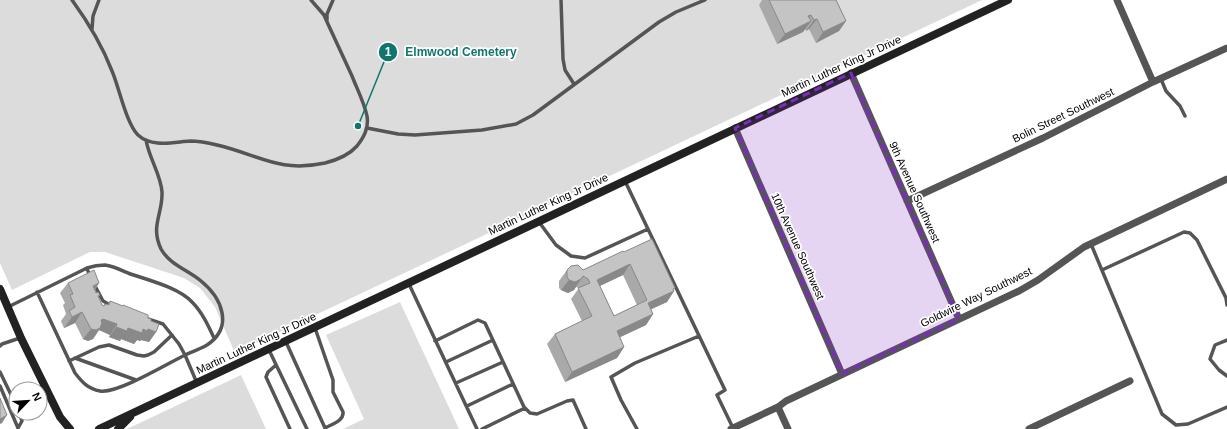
<svg xmlns="http://www.w3.org/2000/svg" width="1227" height="429" font-family="Arial,sans-serif">
<style>
.green{fill:#dcdcdc}
.lines{fill:none;stroke-linecap:round;stroke-linejoin:round}
.service{stroke:#555;stroke-width:3.5}
.minor{stroke:#555;stroke-width:7}
.secondary{stroke:#222;stroke-width:8}
.wall{fill:#a9a9a9;fill-rule:evenodd}
.shaded-wall{fill:#898989}
.building{fill:#c4c4c4;stroke:#898989;fill-rule:evenodd}
.marked{fill:#7b2cbf;fill-opacity:0.2;stroke:#7b2cbf;stroke-width:3;stroke-dasharray:8 5;stroke-linejoin:round}
.labels{text-anchor:middle;stroke-width:3.5;stroke-linejoin:round;paint-order:stroke}
.street-label{font-size:11px;fill:#000;stroke:#fff}
.leader{fill:none;stroke:#0f766e;stroke-width:1.5}
.callout-dot{fill:#0f766e;stroke:#fff;stroke-width:1.5}
.mark-label{font-size:12px;text-anchor:middle;font-weight:bold;fill:#fff}
.callout-label{font-size:12px;text-anchor:middle;font-weight:bold;fill:#0f766e;stroke:#fff;stroke-width:3.5;stroke-linejoin:round;paint-order:stroke}
</style>
<rect width="100%" height="100%" fill="#fff"/>
<!-- green -->
<path class="green" d="M0,0H982L235,353L215,307L200,288L184,278L105,252H90L12,290L0,263Z
M400,302L459,429H343L364,419L326,335Z
M241,375L266,429H127Z"/>
<g class="lines">
<!-- service -->
<path class="service" d="M72,0C88,22 102,45 112,71C119,87 126,123 138,135C152,148 174,142 190,141C199,141 209,143 217,145C260,155 278,173 325,163C337,160 349,155 357,146C364,137 369,128 367,116C364,102 357,89 352,76C344,59 336,41 328,24L324,15L311,0
M561,0L563,59L565,70L574,84
M327,20V14L333,0
M92,29L93,16L99,0
M1161,79L1166,91L1180,106L1185,116
M367,128L398,134L415,135L482,130L516,124L533,115L659,22L676,12L705,0
M146,140C149,158 161,175 162,192C163,214 150,226 161,249C170,265 188,270 201,281C222,298 234,327 207,345C200,349 192,352 185,355L197,383
M625,181L725,390L717,395L733,428
M539,222L556,245L571,256L585,258L648,229
M1091,244L1162,414L1176,425L1188,424L1227,407
M87,268L90,277
M1102,270L1184,232L1190,233L1197,240L1226,298L1227,305
M94,284L103,301L112,306
M409,284L477,429
M37,292L75,373C82,382 88,389 100,391C117,394 167,364 185,355L179,344L163,324L148,319
M8,307L87,268C93,266 98,265 105,265C113,266 121,270 128,273C147,280 178,287 192,302C202,312 208,325 214,338
M1227,340L1215,345L1210,359L1219,370L1227,376
M435,341L478,320L485,323L524,407L530,413L537,414L567,401L573,400L586,429
M286,342L325,428C332,424 344,421 343,412L333,392V380L315,328
M0,346L2,344L20,338
M269,350L307,429
M75,358L136,380
M69,361L99,347L109,345L137,355L144,356L148,355L154,352L172,335
M446,362L493,340
M276,365L268,372L266,377L290,429
M0,372L16,405
M456,383L503,362
M0,386L18,428
M467,406L513,384
M18,428L22,421L19,413
M482,429L525,408
M637,429L621,400L611,377L635,363L699,336"/>
<!-- minor -->
<path class="minor" d="M1117,0L1153,82
M851,73L959,319
M735,128L842,374
M907,201L1043,138L1153,82L1227,48
M778,407L788,429
M731,429L778,407L786,401L1019,291L1038,280L1084,247L1227,179
M1029,429L1130,381"/>
<!-- secondary -->
<path class="secondary" d="M0,289L21,338L60,417L70,429
M99,429L1008,0
M118,429L130,417"/>
</g>
<!-- wall -->
<path class="wall" d="M762,0H836L846,21L839,31L816,43L809,29L806,31L805,29L803,32L777,44L759,5Z
M624,252L674,290V291L667,302L651,309L653,314L646,325L620,337L624,347L617,358L565,382L547,344L555,334L582,321L571,299L579,288L576,287L574,290L568,293L561,290L559,288V281L567,270H583ZM623,275L637,305L614,316L600,286Z
M68,283H99L95,290L102,305L103,306L105,304H108L110,301L148,318L151,321L156,332L149,342L141,340L140,341L137,340L134,344L121,339L120,341L109,337L110,335L99,330L93,339L88,341L83,339L75,323L64,328L61,321L66,314L63,305L65,303L60,293Z"/>
<!-- shaded-wall -->
<path class="shaded-wall" d="M811,15L805,24L811,21L803,32L777,44L785,34Z
M817,19L809,29L806,31L814,20Z
M846,21L839,31L816,43L823,32Z
M630,264L623,275L589,291L597,280Z
M581,279L574,290L568,293L561,290L569,280Z
M99,283L92,293L93,286Z
M675,288L672,292L674,291L667,302L641,314L648,303Z
M82,312L75,323L64,328L72,317Z
M653,314L646,325L610,342L617,331Z
M103,319L117,324L110,335L99,330L93,339L88,341L83,339L91,329L101,320Z
M116,327L143,329H148L156,332L149,342L141,340L140,341L137,340L134,344L121,339L120,341L109,337Z
M624,347L617,358L565,382L572,372Z
M7,415L2,423L0,424V419Z"/>
<!-- building -->
<path class="building" d="M769,0H836L846,21L823,32L817,19L814,20L811,15L808,16L811,21L785,34Z
M652,239L675,288L673,289L674,291L648,303L653,314L617,331L624,347L572,372L555,334L592,316L578,288L590,283L588,279L583,276L581,279L575,282L569,280L567,277V270L571,266L578,265L583,270L623,251L624,252ZM630,264L647,300L614,316L597,280Z
M94,270L99,283L93,286L96,293L98,292L100,295L98,296L102,305L104,306L105,304L109,305L110,301L123,306V305L148,315V318L151,319V321L159,324L156,332L148,329L147,331L143,329L142,333L128,328L127,331L116,327L117,324L103,319L101,320L102,323L100,328L96,330L91,329L82,312L72,317L69,311L75,307L70,295L73,294L68,283Z
M0,398L7,415L0,419Z"/>
<!-- marked area -->
<path class="marked" d="M851,73L959,319L842,374L735,128Z"/>
<g class="labels">
<!-- street labels -->
<g class="street-label">
<text transform="translate(841 66) rotate(-25)" y="4">Martin Luther King Jr Drive</text>
<text transform="translate(1063 115) rotate(-26)" y="4">Bolin Street Southwest</text>
<text transform="translate(915 192) rotate(66)" y="4">9th Avenue Southwest</text>
<text transform="translate(548 204) rotate(-25)" y="4">Martin Luther King Jr Drive</text>
<text transform="translate(798 246) rotate(66)" y="4">10th Avenue Southwest</text>
<text transform="translate(976 297) rotate(-26)" y="4">Goldwire Way Southwest</text>
<text transform="translate(256 343) rotate(-25)" y="4">Martin Luther King Jr Drive</text>
</g>
</g>
<!-- callouts -->
<path class="leader" d="M358 126L388 52"/>
<g class="callout-dot">
<circle cx="358" cy="126" r="4"/>
<circle cx="388" cy="52" r="10"/>
</g>
<g class="mark-label">
<text x="388" y="56">1</text>
</g>
<g class="callout-label">
<text x="461" y="56">Elmwood Cemetery</text>
</g>
<!-- north arrow -->
<g transform="translate(28 401) rotate(65)"><circle r="19" fill="#ffffff" stroke="#999999"/>
<path d="M0-3L7 15L0 10L-7 15Z" fill="#000000"/>
<text y="-6" font-size="11" font-weight="bold" text-anchor="middle" fill="#000000">N</text>
</g>
</svg>
